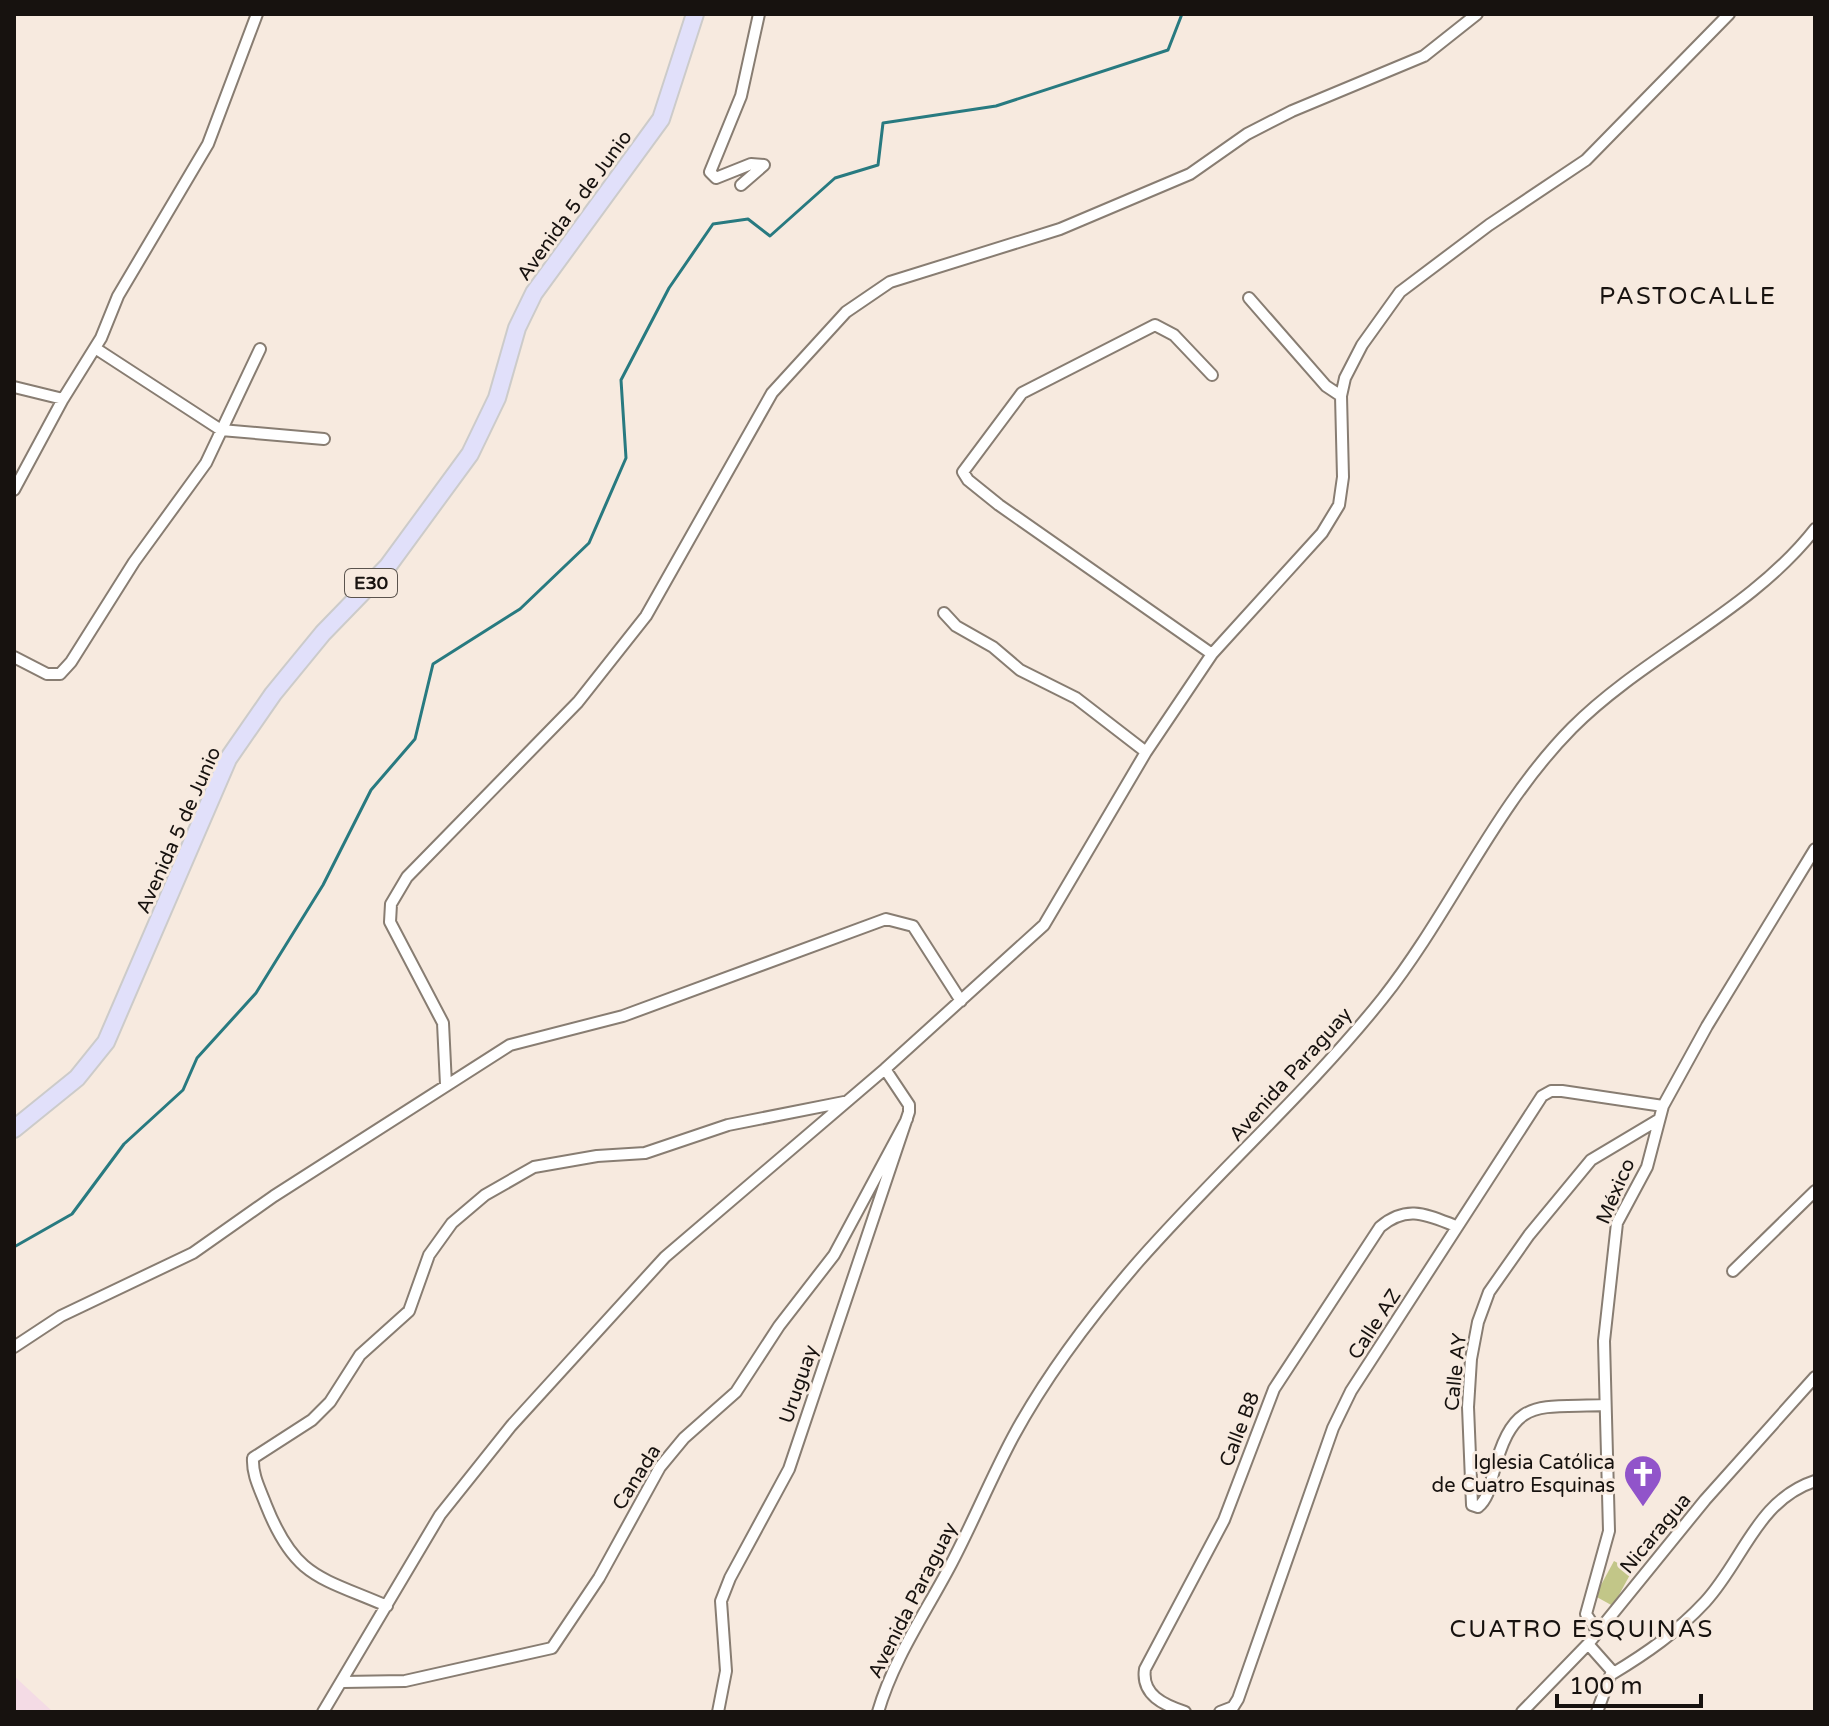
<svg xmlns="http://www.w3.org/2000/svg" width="1829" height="1726" font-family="'Varela Round',sans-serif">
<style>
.industrial{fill:#f4dbe5}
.green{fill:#c2c688}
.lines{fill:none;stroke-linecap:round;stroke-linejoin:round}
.stream{stroke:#287a80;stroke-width:3}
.minor-casing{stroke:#887d72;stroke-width:14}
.primary-casing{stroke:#cccbca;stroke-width:20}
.minor{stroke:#fff;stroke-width:10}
.primary{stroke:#e1e0fa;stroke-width:16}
.labels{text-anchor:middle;stroke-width:6;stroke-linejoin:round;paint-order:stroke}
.shield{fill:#f7eadf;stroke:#5a534d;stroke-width:2}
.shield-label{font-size:18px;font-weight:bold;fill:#17120f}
.street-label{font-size:20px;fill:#17120f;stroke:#f7eadf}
.poi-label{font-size:20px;fill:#17120f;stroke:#f7eadf;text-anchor:end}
.quarter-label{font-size:24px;letter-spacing:2px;fill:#17120f;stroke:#f7eadf}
</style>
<rect width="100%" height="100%" fill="#f7eadf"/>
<!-- industrial -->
<path class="industrial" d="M14,1676L53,1712H14Z"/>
<!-- green -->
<path class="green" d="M1614,1561L1632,1571L1613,1606L1595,1596Z"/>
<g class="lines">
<!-- stream -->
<path class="stream" d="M14,1247L72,1214L124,1144L183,1090L197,1058L256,993L323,885L371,790L415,739L433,664L520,609L589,543L626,458L621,380L669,288L713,224L748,219L770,236L835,178L878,165L883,123L996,106L1168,50L1182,14"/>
<!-- minor casing -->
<g class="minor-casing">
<path id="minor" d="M741,185L764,165L751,164L716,178L710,172L741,96L759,14
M1249,298L1326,386L1341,396
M95,348L221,430L324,439
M1212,375L1174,335L1155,325L1022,393L963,472L968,480L999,505L1212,654
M14,387L63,399L101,338L118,296L208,144L257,14
M14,490L63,399
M944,613L956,626L993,647L1020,670L1076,698L1146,752
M14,657L47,674H60L71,662L134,562L206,463L260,349
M446,1085L443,1023L390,922L391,904L407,877L578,702L646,616L772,393L846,312L890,282L1060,229L1190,174L1247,134L1292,111L1424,56L1477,14
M1733,1271L1815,1191
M14,1347L61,1316L193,1253L274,1196L510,1045L623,1016L886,919L913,926L961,1001
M1605,1405C1534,1408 1514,1396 1493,1474C1490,1486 1488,1499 1478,1507L1472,1505L1468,1407L1471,1359L1478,1322L1489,1292L1529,1235L1591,1160L1658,1120
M387,1606C320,1577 295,1578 266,1505C260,1489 252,1475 253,1458L312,1420L330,1402L360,1355L409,1311L429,1255L452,1223L485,1195L534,1167L597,1156L645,1153L728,1125L844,1102
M1597,1631L1586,1614L1609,1531L1604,1341L1617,1223L1647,1167L1663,1106L1707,1026L1815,849
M1588,1644L1612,1671L1597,1712
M1612,1674C1647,1653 1677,1632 1705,1602C1743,1561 1757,1500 1815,1481
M343,1682L405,1681L552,1648L599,1578L660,1467L684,1438L736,1392L779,1326L834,1255L907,1119
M323,1712L440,1515L511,1426L665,1257L885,1069L1044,925L1146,752L1212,654L1322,533L1339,505L1343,477L1341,396L1345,378L1362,345L1400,292L1489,225L1586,160L1729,14
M718,1712L726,1671L721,1601L730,1578L789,1469L909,1112V1105L885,1069
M878,1712C893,1660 924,1615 949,1568C972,1525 990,1480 1013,1437C1046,1376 1092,1315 1138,1262C1217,1172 1308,1092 1383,998C1451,912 1494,807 1572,728C1646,654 1750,612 1815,529
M1185,1712C1164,1705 1141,1695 1145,1669L1224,1520L1274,1389L1380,1227C1407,1204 1427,1215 1456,1226
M1220,1712L1233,1707L1238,1699L1333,1428L1351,1391L1542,1096L1551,1091H1562L1663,1106
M1522,1712L1588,1644L1705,1500L1815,1377"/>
</g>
<!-- primary casing -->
<g class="primary-casing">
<path id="primary" d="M14,1129L77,1078L106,1042L228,759L273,694L323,633L388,566L470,454L497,398L517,328L534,293L661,119L695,14"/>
</g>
<!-- minor -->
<use href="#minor" class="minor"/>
<!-- primary -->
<use href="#primary" class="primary"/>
</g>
<!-- icons -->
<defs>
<g id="church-pin" transform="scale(2)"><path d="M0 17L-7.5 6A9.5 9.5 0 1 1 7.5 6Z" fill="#9154ca" stroke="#f7eadf"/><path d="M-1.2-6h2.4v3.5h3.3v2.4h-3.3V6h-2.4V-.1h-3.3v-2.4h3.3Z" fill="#fff"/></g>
</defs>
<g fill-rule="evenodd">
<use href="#church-pin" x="1643" y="1474"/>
</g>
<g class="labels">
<!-- shield labels -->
<rect class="shield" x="345" y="569" width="52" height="28" rx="6"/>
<g class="shield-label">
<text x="371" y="589">E30</text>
</g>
<!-- street labels -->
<g class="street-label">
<text transform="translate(574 205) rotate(-54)" y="7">Avenida 5 de Junio</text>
<text transform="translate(178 830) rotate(-66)" y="7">Avenida 5 de Junio</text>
<text transform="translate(1290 1074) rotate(-48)" y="7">Avenida Paraguay</text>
<text transform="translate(1615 1191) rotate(-67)" y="7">México</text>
<text transform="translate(1374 1324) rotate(-57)" y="7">Calle AZ</text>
<text transform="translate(1455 1372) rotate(-84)" y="7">Calle AY</text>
<text transform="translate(798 1384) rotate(-71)" y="7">Uruguay</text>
<text transform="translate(1239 1429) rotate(-69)" y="7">Calle B8</text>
<text transform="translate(636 1477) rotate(-58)" y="7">Canada</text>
<text transform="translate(1655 1533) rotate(-50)" y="7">Nicaragua</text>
<text transform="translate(912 1600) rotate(-63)" y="7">Avenida Paraguay</text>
</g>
<!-- poi labels -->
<g class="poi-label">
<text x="1615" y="1469">Iglesia Católica<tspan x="1615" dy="23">de Cuatro Esquinas</tspan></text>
</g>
<!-- quarter labels -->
<g class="quarter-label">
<text x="1688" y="304">PASTOCALLE</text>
<text x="1582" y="1637">CUATRO ESQUINAS</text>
</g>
</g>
<!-- border -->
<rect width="1829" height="1726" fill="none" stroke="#17120f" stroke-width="32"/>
<!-- scale -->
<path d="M1557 1694v12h144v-12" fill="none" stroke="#17120f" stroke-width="4"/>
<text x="1569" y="1694" font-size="24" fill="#17120f" stroke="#f7eadf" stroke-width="6" paint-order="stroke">100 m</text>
</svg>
